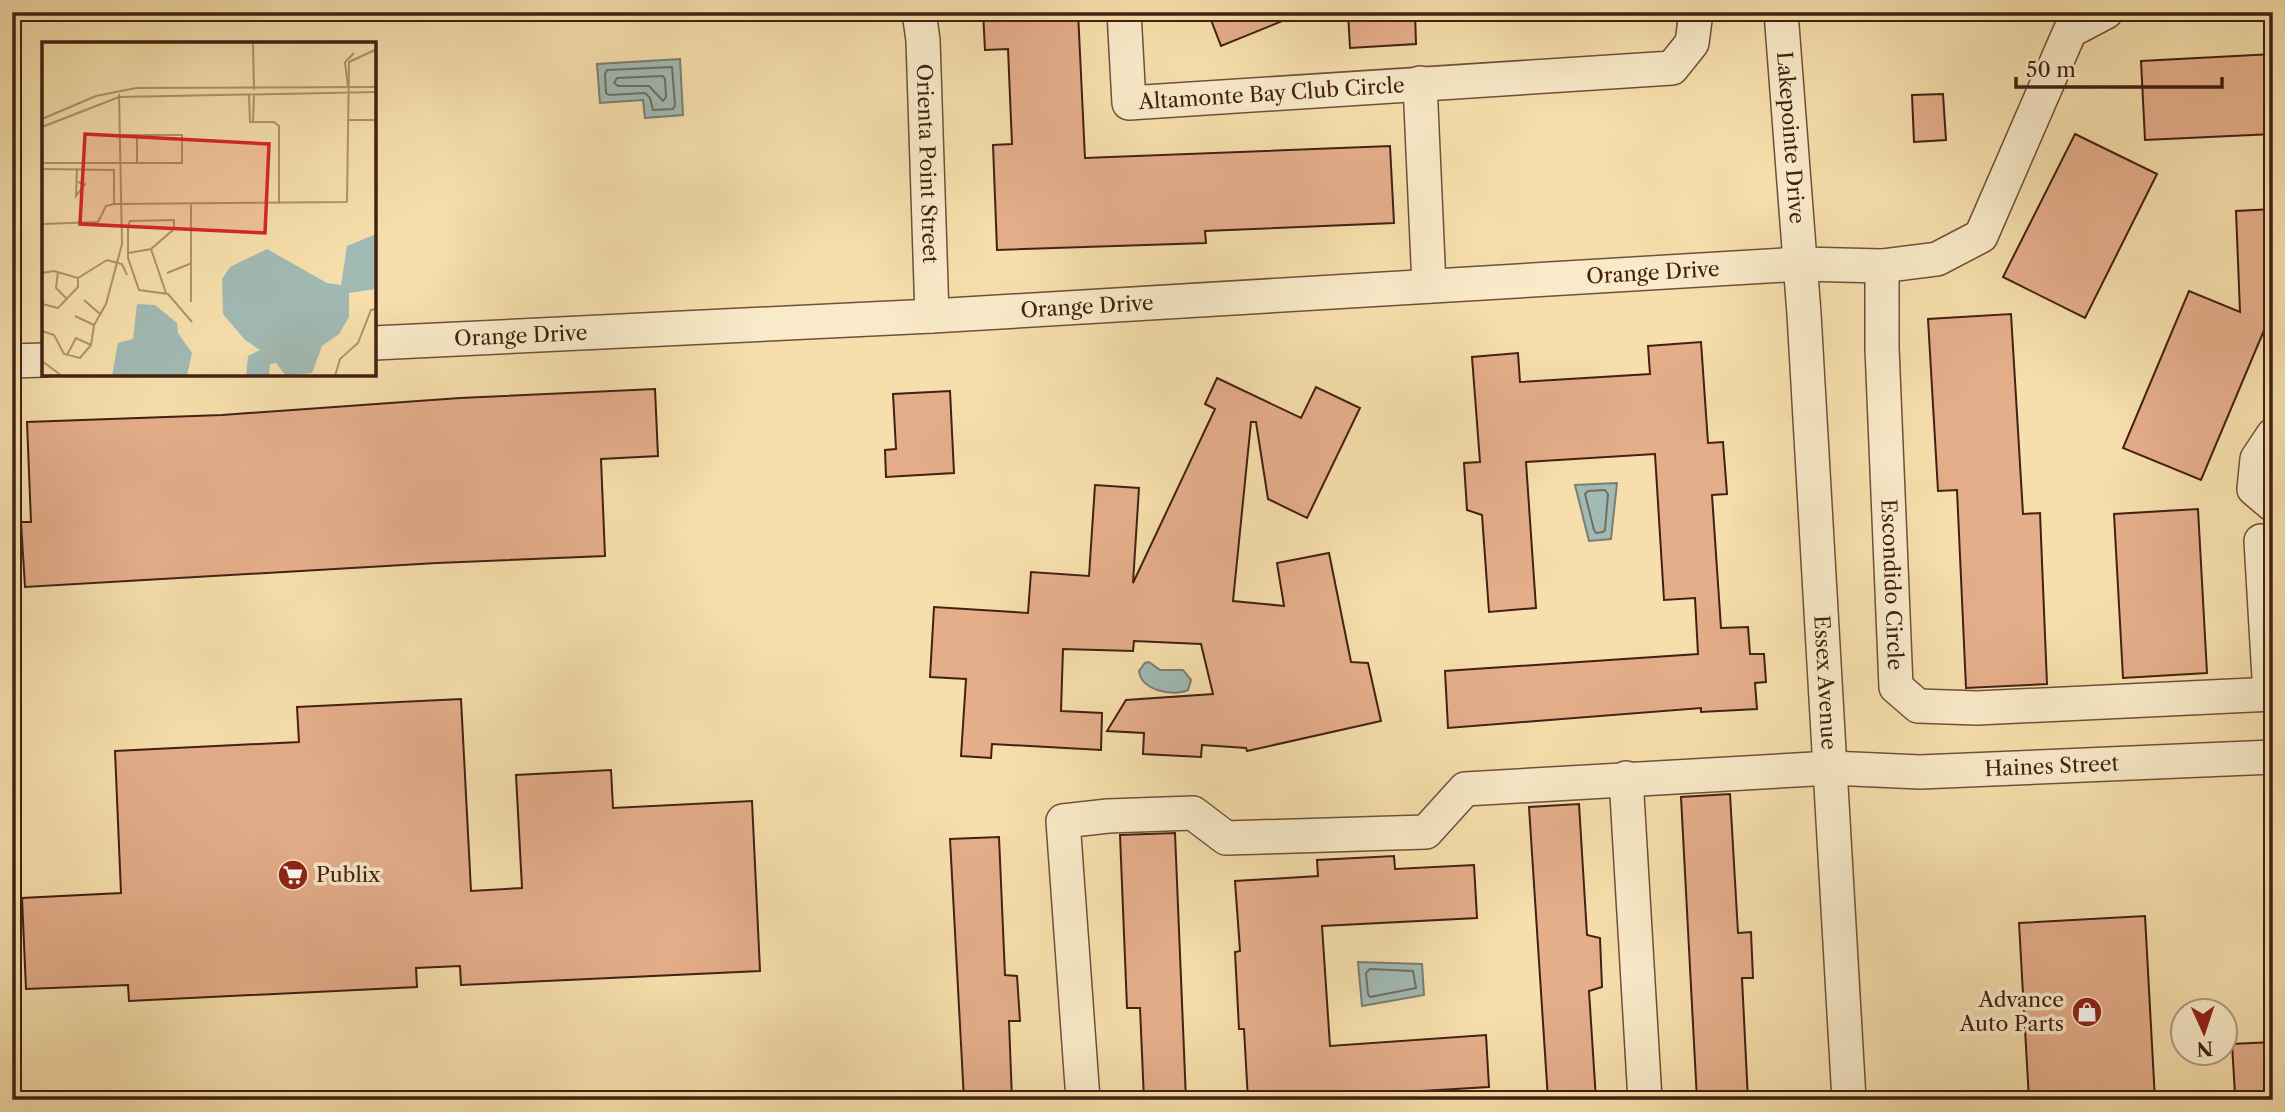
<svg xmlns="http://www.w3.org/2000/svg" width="2285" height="1112" font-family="'Libre Caslon Text',serif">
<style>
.water{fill:#a1bab4;stroke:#7b7c73;stroke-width:2}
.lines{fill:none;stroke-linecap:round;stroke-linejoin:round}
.shore{stroke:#726d63;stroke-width:2}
.building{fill:#e5ae8b;stroke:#432012;stroke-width:2}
.minor-casing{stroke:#705038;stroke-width:36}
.minor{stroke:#f9eac9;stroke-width:33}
.labels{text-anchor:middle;stroke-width:7;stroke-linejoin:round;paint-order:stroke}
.street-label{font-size:21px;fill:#432012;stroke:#f9eac9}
.poi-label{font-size:21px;fill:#432012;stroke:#f9eac9;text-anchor:start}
.inset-road{fill:none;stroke:#ae936e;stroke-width:2}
.view{fill:#d62828;fill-opacity:0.15;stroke:#d62828;stroke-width:3.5}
.inset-edge{fill:none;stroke:#432012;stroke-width:3.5}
</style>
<rect width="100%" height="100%" fill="#f6dfac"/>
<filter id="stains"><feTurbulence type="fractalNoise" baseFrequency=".00286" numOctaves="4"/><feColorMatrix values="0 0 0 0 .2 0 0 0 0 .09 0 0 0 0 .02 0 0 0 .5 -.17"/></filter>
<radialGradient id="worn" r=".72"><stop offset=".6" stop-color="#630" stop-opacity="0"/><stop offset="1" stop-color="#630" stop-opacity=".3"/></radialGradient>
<!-- water -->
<path class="water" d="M680,59L683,115L645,118L643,100L600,103L597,64Z
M1617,483L1611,539L1589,541L1575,485Z
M1149,662L1160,670H1183L1191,680L1188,690C1172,697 1141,690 1139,671L1145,663Z
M1358,962L1422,964L1424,995L1362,1006Z"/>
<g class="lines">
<!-- shore -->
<path class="shore" d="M672,67L675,105L673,109L653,110L650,98L645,93L609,95L606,93L605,74L607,70Z
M663,76L665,79L666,97L663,101L649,86H618L614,83L617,78Z
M1605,490L1608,494L1605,530L1603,532L1596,533L1594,530L1585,494L1588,491Z
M1370,969L1413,971L1416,988L1370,997L1368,994L1366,973Z"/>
</g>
<!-- building -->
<path class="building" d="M983,12H1078L1085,158L1390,146L1394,223L1205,231L1206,243L997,250L993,145L1012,144L1008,49L985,50Z
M1208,12H1302V13L1221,46Z
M1348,12H1415L1416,44L1350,48Z
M2273,54V134L2145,140L2141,61Z
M1943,94L1946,140L1914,142L1912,95Z
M2075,134L2157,174L2085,318L2003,277Z
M2273,209V309L2201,480L2123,448L2189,291L2240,312L2236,211Z
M2011,314L2023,514L2040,513L2047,684L1966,688L1957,490L1938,491L1928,319Z
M1701,342L1708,443L1723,442L1727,494L1712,495L1721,628L1748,627L1750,654H1764L1766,682L1755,683L1757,709L1701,712V708L1448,728L1445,671L1698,654L1695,598L1664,600L1655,454L1526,462L1536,608L1489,612L1482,515L1467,510L1464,463L1480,462L1472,357L1518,353L1520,382L1650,374L1648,346Z
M1217,378L1301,418L1316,387L1360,408L1307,518L1268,499L1256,422H1251L1233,601L1284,606L1277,563L1329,553L1351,662L1368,663L1381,721L1247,751L1246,748L1202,745L1201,757L1143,754L1144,733L1107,731L1126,700L1213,694L1201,644L1134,641L1133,651L1063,649L1061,711L1102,713L1101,750L992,744L991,758L961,756L966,679L930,677L934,607L1028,613L1031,572L1089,576L1095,485L1139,488L1133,583L1215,409L1205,404Z
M655,389L658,456L601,459L605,556L437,563L25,587L21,522H31L27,422L222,415L460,398Z
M950,391L954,473L886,477L885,450L896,449L893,394Z
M2198,509L2207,673L2123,678L2114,514Z
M461,699L471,891L522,888L516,775L611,770L613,808L752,801L760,971L461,985L460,966L416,968L417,987L129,1001L128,985L26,989L22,898L121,893L115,751L299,742L297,707Z
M1730,794L1738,933L1751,932L1753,978H1742L1748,1100H1697L1681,797Z
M1579,804L1587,935L1600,938L1602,987L1589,991L1596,1100H1548L1529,807Z
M1175,833L1186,1100H1144L1140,1008H1127L1120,835Z
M999,837L1005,975L1017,976L1020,1021H1009L1012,1100H964L950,839Z
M1394,856L1395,869L1474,865L1477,918L1322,926L1330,1046L1486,1035L1489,1087L1405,1092L1406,1100H1333V1094L1248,1100L1244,1029H1239L1235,952L1240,951L1235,881L1318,876L1317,860Z
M2145,916L2155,1100H2029L2019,923Z
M2273,1042V1092L2235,1094L2232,1044Z"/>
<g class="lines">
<!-- minor casing -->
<g class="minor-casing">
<g id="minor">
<path id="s1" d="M919,12L923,40L932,316"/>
<path id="s2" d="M1124,12L1129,103L1672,68L1692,43L1696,12"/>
<path id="s3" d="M1781,12L1804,314L1849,1100"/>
<path id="s4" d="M2106,12L2070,31L1981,236L1937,259L1882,266V348L1896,687L1918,706L1977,708L2273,694"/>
<path d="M1420,83L1429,286"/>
<path id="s5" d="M374,343L932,316L1801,264L1882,266"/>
<path d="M12,361L44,360"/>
<path d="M2273,435L2257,459L2254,489L2273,505"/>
<path d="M2261,541L2270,695"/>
<path d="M1626,778L1645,1100"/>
<path id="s6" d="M1083,1100L1063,821L1108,816L1193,813L1226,838L1426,832L1465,789L1831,768L1920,772L2273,757"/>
</g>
</g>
<!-- minor -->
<use href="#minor" class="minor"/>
</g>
<!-- icons -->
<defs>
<g id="supermarket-disc" transform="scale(1.575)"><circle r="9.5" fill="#8f2418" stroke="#f9eac9"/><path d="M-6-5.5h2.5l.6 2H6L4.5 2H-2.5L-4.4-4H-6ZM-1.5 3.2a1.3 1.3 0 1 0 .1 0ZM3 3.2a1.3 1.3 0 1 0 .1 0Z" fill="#fff"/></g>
<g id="shop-disc" transform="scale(1.575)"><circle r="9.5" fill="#8f2418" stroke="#f9eac9"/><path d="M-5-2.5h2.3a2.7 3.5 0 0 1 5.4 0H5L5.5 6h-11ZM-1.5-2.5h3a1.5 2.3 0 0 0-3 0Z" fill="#fff"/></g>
</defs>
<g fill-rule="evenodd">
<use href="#supermarket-disc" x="293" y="875"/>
<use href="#shop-disc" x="2087" y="1012"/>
</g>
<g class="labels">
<!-- street labels -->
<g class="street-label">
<text dy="7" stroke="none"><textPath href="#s2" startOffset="234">Altamonte Bay Club Circle</textPath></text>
<text dy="7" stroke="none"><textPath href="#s3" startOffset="126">Lakepointe Drive</textPath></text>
<text dy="7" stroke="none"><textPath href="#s1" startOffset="152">Orienta Point Street</textPath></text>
<text dy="7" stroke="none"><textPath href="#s5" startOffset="1281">Orange Drive</textPath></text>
<text dy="7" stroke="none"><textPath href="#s5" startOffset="714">Orange Drive</textPath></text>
<text dy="7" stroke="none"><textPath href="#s5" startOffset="147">Orange Drive</textPath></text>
<text dy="7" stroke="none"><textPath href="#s4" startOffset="688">Escondido Circle</textPath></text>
<text dy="7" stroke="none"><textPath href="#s3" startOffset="672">Essex Avenue</textPath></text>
<text dy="7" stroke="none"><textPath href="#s6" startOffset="1297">Haines Street</textPath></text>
</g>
<!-- poi labels -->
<g class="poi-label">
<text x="316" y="882">Publix</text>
<text x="2064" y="1007" text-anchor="end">Advance<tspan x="2064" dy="24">Auto Parts</tspan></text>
</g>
</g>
<!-- overview -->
<g transform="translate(42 42)">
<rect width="334" height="334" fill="#f6dfac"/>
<path d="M334,192V247L307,251V275L297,292L280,304L270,331L244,334L234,321L228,322L227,334H204L206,314L218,308L203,298L181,272L180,237L188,225L225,207L285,241L299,243L305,204ZM95,262L113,263L135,281L136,291L150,311L145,334H70L76,301L91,297Z" fill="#a1bab4"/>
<path class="inset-road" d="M211,1L212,48M306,45L303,20L312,11M207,52L208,80H232L237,84V162M0,77L54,54L94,46L335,45M306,78H335M211,80L212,52M0,85L77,55L335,50M95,93V122M0,121H140V93H78M35,126L34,154L43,142L36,140M0,127L72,128V162L64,164L56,180L0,182M305,160L307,20L335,7M72,162L305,160M149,162V260M109,207L124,251M86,211L109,207L132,187V178L88,179L86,184V216L97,248L126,252L150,280M16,230L14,246L24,256M0,231L12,229L36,236V245L16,266L0,262M125,231L150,221M36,236L65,218L80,222L85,233M42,258L58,272M33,274L52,283M0,289L12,293L22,312L38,316L49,303L52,283L64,262L80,202L77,52M25,313L34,296L49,303M0,319L20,334M293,334L298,317L316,301L329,268L335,267"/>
<path class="view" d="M43,92L227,102L223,191L38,182Z"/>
<rect width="334" height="334" class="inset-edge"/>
</g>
<!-- margin -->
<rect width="2285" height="1112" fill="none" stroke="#f6dfac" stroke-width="42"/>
<rect x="14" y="14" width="2257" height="1084" fill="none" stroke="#432012" stroke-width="3.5"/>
<rect x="21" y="21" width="2243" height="1070" fill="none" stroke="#432012" stroke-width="2"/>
<!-- north arrow -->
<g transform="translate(2204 1032) rotate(177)"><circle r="33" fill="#f9eac9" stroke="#b09980" stroke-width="2"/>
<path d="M0-5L12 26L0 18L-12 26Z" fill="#8f2418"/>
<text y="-10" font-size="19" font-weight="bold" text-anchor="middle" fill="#432012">N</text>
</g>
<!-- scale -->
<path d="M2016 77v10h206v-10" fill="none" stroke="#432012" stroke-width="3.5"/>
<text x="2026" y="77" font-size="21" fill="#432012" stroke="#f9eac9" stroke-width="5" paint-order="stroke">50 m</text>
<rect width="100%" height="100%" filter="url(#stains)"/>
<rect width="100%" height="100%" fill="url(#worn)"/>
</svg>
